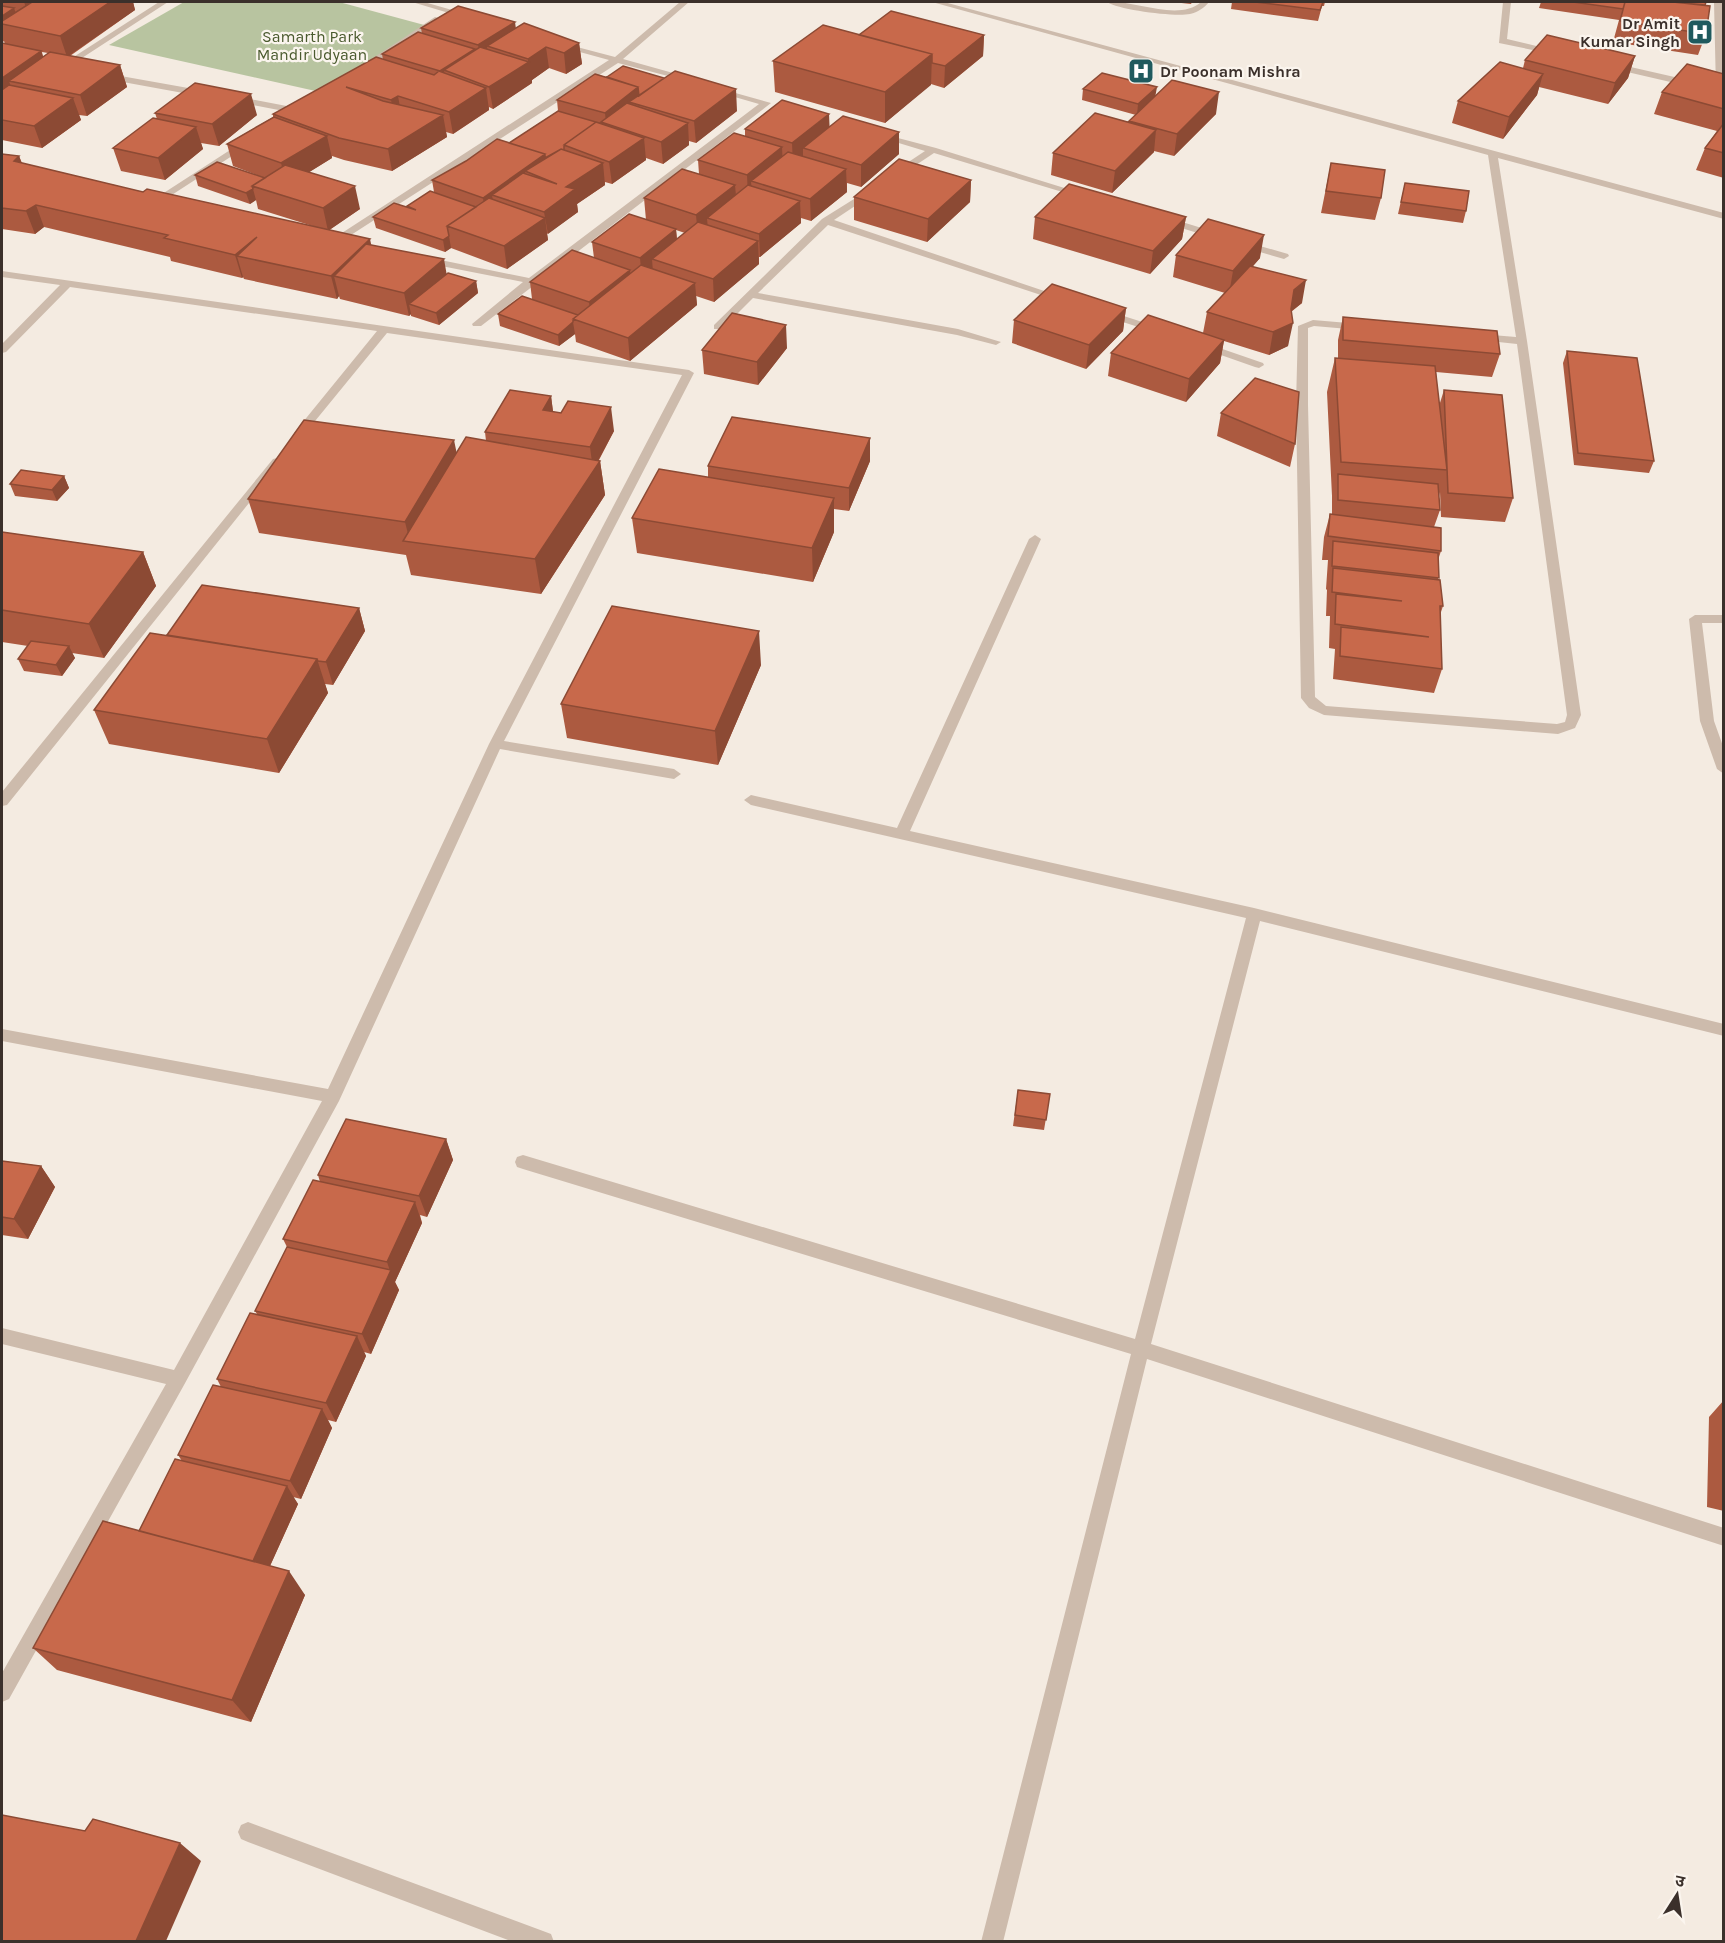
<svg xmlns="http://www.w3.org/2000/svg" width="1725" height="1943" font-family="Karla,'Noto Sans Devanagari',sans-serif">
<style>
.green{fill:#b8c4a0}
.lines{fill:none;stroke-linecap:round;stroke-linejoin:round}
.minor{fill:#cdbbac;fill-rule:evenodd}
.wall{fill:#ac5a40;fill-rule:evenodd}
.shaded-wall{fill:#8c4a34}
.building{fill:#c8694b;stroke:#8c4a34;stroke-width:1.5}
.labels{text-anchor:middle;stroke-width:4.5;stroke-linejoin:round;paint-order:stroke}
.far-poi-label{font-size:16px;font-weight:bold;fill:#3b302b;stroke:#fbf5ee;text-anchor:end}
.far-park-label{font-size:16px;fill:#4a5a2e;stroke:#fbf5ee}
</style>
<rect width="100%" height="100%" fill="#f4ebe1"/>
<!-- green -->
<path class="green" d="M184,2H339L428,26L320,92L109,45Z"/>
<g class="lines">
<!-- minor -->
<path class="minor" d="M159,2H168L65,69L58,67Z
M412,2H424L473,16L469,19Z
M680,2H689L623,59L691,78V82L618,63L337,244L328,242L609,60L558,46V42L615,57Z
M932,2H944L1724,213V219L1498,158L1527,341L1581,715L1575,728L1558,734L1324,715L1309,708L1301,698L1296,405L1298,326L1313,320L1360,324L1365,327L1360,330L1314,326L1308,328V405L1315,697L1326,706L1557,724L1565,722L1567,715L1517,344L1480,340L1475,337L1480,334L1516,337L1488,155Z
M1107,2C1134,0 1179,22 1201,2H1209C1204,8 1198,12 1190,14C1174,17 1119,10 1107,2Z
M1503,2H1511L1507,39L1557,51V55L1499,43Z
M1714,2H1722L1724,94L1716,90Z
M435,17L442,19L365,70L358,68Z
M1613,63L1692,81L1696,84L1692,87L1610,68V64Z
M104,73L205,91L210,94L205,97L101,78V74Z
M714,87L771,103L481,326H473L472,324L523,282L426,263L421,260L426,257L529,278L759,104L714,91Z
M234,96L297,108L302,111L292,117L289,116V112L231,101L229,99Z
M879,133L936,148L1087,195L1079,197L934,153L901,175H895V171L925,151L879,137Z
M244,141L252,143L164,200L156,198Z
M870,189L873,190V194L834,220L1068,299L1059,301L828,225L758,293L958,329L1001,342L996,345L957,335L753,298L722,329H714V325L822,219Z
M1166,217L1221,234L1222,236L1217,239L1162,222V218Z
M1243,241L1288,254L1289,256L1284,259L1239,246V242Z
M2,271L689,370L694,373L504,741L674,769L681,774L674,779L500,749L339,1101L184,1385L9,1699L2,1702V1673L166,1384L2,1344V1328L174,1370L322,1101L2,1041V1029L328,1089L489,744L682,375L387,333L302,437H294V433L377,331L70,287L6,352L2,353V344L60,285L2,277Z
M1105,310L1161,328L1162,330L1157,333L1101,315V311Z
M1205,343L1263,363L1264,365L1259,368L1255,367L1201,348L1200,346Z
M277,458L281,459V463L7,805L2,806V792L273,459Z
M1035,535L1041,539L910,831L1254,908L1724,1024V1036L1260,921L1151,1344L1724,1528V1546L1147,1359L1003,1942H981L1131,1354L523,1169L517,1167L515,1162L517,1157L523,1155L1135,1339L1246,918L751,805L744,800L751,795L897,828L1029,539Z
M1695,615H1724V623H1702L1714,721L1724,749V774L1717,769L1700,721L1689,619Z
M248,1822L543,1931L551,1934L554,1942H513L248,1842L241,1839L238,1832L241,1825Z"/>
</g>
<!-- wall -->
<path class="wall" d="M2,2H133L135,10L70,56L120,65L127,87L87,116L79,115L81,120L42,148L2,140V43L5,44L4,41L2,43ZM42,52L48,53L43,57Z
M1172,2H1192L1191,4Z
M1232,2H1325L1324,6H1322L1318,21L1231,9Z
M1541,2H1625L1705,5L1706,34L1698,55L1613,42L1619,20L1539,8Z
M421,28H516L579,43L582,64L566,74L549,68L532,80V83L493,109L489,107V110L453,134L446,132L447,137L392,171L344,160L332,156V158L309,172L360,209L329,230L447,274L476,281L478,293L439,325L411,316V314L409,316L340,299L339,296L337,299L244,279L243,277L242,278L171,261L170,257L44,227L35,234L2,229V154L19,156L22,163L143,192L319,228L258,209L256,200L250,204L198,186L195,175L265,178L233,166L227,144L273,117V114L383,60L382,54L422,34Z
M859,35H984L983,56L944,88L931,84L885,123L775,92L773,61Z
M1635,56L1628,78L1608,104L1539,87L1537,95L1503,139L1452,123L1458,101L1523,68L1525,60Z
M595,74L737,111L696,143L689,141V145L663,164L646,158V160L612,184L605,182V185L577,204L578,212L547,234L548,240L507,269L451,248L445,252L376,228L373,217L407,207V206L434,192L432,180L509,143L558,111L557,100Z
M1724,74V178L1696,170L1705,148L1717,131L1654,114L1662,92Z
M1083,89L1155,96L1216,114L1174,156L1154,151V152L1112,193L1051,175L1053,153L1129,122L1136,115L1082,100Z
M155,113L257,115L219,146L201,143L203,149L165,180L121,171L113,148L157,119Z
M829,127L899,132V154L861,187L847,183V192L811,221L801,218V223L760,257H759V264L714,302L696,296L697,305L630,361L576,342L575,334L559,346L500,326L498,314L532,299L530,282L594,258L592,242L646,220L644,198L699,174L698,160L745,136V129ZM676,230L685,233L677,240Z
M1331,163L1381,198L1375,220L1321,213Z
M971,180L970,202L927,242L854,220V197Z
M1405,183L1466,211L1463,223L1398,214Z
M1035,217H1186L1182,239L1150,274L1033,239Z
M1176,255L1260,258L1252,267L1302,303L1291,312L1288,346L1269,355L1224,341L1220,363L1186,402L1108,376L1111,353L1203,333L1207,312L1225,293L1173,277Z
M1126,308L1123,331L1086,369L1012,343L1014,320Z
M1343,317L1500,354L1492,377L1436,372L1439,406L1444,390L1513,498L1505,522L1441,517L1440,492L1439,497L1440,510L1434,527L1441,551L1438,560V579L1443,606L1440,615L1442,669L1434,693L1333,679L1335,649L1329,648L1330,616H1326L1327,590L1326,589L1328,560H1322L1324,537L1330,514H1332V496L1327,392L1335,358H1338V340Z
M787,348L758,385L704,374L702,350Z
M1567,351L1654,461L1649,473L1574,465L1563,363Z
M551,396L553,412L614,431L599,460L600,461L605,495L541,594L411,575L406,555L259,533L248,499L457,453L486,441L485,432Z
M1221,413L1295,444L1290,467L1217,436Z
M870,438V461L849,511L834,509V532L813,582L637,553L632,518L708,477V466Z
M64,476L69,488L57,501L15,496L10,484Z
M2,532L143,552L156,586L104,658L72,653L75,658L62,676L24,671L18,659L28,646L2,642Z
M359,608L365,631L333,685L325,684L328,693L279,773L109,744L94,710L167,635Z
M761,665L718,765L567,738L561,704Z
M1018,1090L1050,1094L1044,1130L1013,1126Z
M446,1139L453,1160L427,1217L420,1215L422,1223L395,1282L399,1290L371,1354L364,1352L366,1356L336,1422L328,1420L332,1428L301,1499L293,1497L298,1504L270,1566L305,1595L251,1722L57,1670L33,1648L139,1531L182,1461L178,1455L221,1387L217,1379L257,1314L255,1311L287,1247L283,1239L320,1182L318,1175Z
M2,1161L41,1166L55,1187L28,1239L2,1235Z
M1724,1400V1511L1707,1507L1709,1417Z"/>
<!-- shaded-wall -->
<path class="shaded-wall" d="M24,2H56L30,18Z
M110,2H133L135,10L67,57L60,36Z
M14,8L21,28L2,24V16Z
M515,22L518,43L487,46L489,61L482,66L478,45Z
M984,35L983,56L944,88L945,66Z
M579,43L582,64L566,74L564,53Z
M546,47L549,68L532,80V83L493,109L489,87L528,62V59Z
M475,49L478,70H444L447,90L444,92L440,71Z
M41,51L49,72L9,81L14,96L2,105V78Z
M932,54L931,85L885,123V92Z
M1635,56L1628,78L1608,104L1615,83Z
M120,65L127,87L87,116L80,95Z
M1543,74L1537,95L1503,139L1509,117Z
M638,87L640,106L629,102L630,116L606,123L605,113Z
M1157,87L1155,98L1137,115L1138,104Z
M486,88L489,110L453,134L449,112Z
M736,89L737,111L696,143L694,121Z
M1219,92L1216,114L1174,156L1177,134Z
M251,94L257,115L219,146L212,124Z
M398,96L402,118L395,122L391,100Z
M73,98L81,120L42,148L34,126Z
M829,114L830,136L803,148V157L793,165L792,143Z
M443,115L447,137L392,171L388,149Z
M688,123L689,145L663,164L661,142Z
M196,127L203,149L165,180L158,158Z
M1156,130L1154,152L1112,193L1115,171Z
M899,132V154L861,187V165Z
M327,136L332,158L287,186L281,163Z
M644,138L646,160L612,184L609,162Z
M782,147L783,169L751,181L752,194L748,197L747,175Z
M545,154L546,164L525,171L528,191L492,195L495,214L486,220L483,198Z
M19,156L27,178L14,161Z
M603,163L605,185L577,204L578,212L548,234L544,212L566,187Z
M846,169L847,192L811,221L810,199Z
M971,180L970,202L927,242L928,219Z
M735,185L737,207L707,218L708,230L698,237L696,215Z
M355,186L360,209L328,231L323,208Z
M253,189L256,200L250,204L246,193Z
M800,201L801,223L760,257L759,234Z
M36,205L44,227L35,234L26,211Z
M1186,217L1182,239L1150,274L1153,251Z
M545,218L548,240L507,269L504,246Z
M676,229L678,252L652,259L653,272L642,280L640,258Z
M1264,235L1260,258L1229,294L1233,271Z
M449,236L451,248L445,252L443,240Z
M257,237L237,256L243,277L242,278L235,255Z
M370,239L375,262L334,276L339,296L337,299L331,276Z
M758,241L759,264L714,302L713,279Z
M444,259L448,282L409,304L411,314L409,316L404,293Z
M630,270L632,292L592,325L589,302Z
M1306,280L1302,303L1289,313L1294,290Z
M476,281L478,293L439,325L436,313Z
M695,283L697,305L630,361L628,338Z
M1126,308L1123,331L1086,369L1089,345Z
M573,322L575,334L559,346L558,335Z
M1293,323L1288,346L1269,355L1273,332Z
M786,325L787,348L758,385L757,362Z
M1224,340L1220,363L1186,402L1189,379Z
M551,396L554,419L543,410Z
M611,407L614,431L593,470L590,447Z
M870,438V461L849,511V488Z
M454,440L461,474L410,542L405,522Z
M600,461L605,495L541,594L535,559Z
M64,476L69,488L57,501L52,490Z
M834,498V532L813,582L812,548Z
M143,552L156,586L104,658L89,624Z
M359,608L365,631L333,685L326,662Z
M759,631L761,665L718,765L715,731Z
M69,646L75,658L62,676L56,665Z
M317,659L328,693L279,773L267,739Z
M446,1139L453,1160L427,1217L419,1196Z
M41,1166L55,1187L28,1239L14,1219Z
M415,1202L422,1223L395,1282L399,1290L371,1354L362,1334L390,1271L387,1262Z
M357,1336L366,1356L336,1422L326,1403Z
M322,1409L332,1428L301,1499L290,1481Z
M287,1486L298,1504L265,1577L253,1561Z
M289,1571L305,1595L251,1722L232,1700Z
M180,1843L201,1861L166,1941H136Z"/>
<!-- building -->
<path class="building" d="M32,2H110L60,36L2,24V21Z
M1255,2H1323L1320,10Z
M1573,2H1625L1623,9Z
M1625,2H1673L1710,6L1706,34L1620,21Z
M1673,2H1706L1705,5Z
M2,6L14,8L2,16Z
M458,6L515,22L478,45L421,28Z
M891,11L984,35L945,66L932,63V54L859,35Z
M524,23L579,43L564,53L546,47L528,59L487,46Z
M823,25L932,54L885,92L773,61Z
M418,32L475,49L440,71L382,54Z
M1547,35L1635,56L1615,83L1525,60Z
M2,43L41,51L2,78Z
M480,47L529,62L489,87L444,70Z
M50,52L120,65L80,95L9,81Z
M376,57L434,75L439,71L486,88L449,112L398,96L391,100L346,87L383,101L443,115L388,149L339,138L273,114Z
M1500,62L1543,74L1509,117L1458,101Z
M1687,64L1724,74V109L1662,92Z
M623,66L664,78L639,96L638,87L607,77Z
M675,71L736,89L694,121L629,102Z
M1102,73L1157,87L1138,104L1083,89Z
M595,74L638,87L605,113L557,100Z
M1172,80L1219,92L1177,134L1129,121Z
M195,83L251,94L212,124L155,113Z
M9,85L73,98L34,126L2,120V90Z
M782,100L829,114L792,143L745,129Z
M627,103L688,123L661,142L601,122Z
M558,111L596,122L564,145V150L561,149L545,158V154L509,143Z
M1095,113L1156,130L1115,171L1053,153Z
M843,116L899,132L861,165L803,148Z
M274,117L327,136L281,163L227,144Z
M153,118L196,127L158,158L113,148Z
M596,122L644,138L609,162L564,145Z
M1724,123V153L1705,148Z
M734,133L782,147L747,175L698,160Z
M497,139L545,154L483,198L432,180L466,161Z
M561,149L603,163L566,187L575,189L544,212L492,195L523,173L557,184L525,171Z
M788,152L846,169L810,199L751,181Z
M2,154L19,156L14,161L143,192L147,189L370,239L331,276L237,256L257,237L235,255L164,238L168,235L36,205L26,211L2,208Z
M899,159L971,180L928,219L854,197Z
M217,162L265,178L252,186L253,189L246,193L195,175Z
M1331,163L1385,170L1381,198L1326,191Z
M285,165L355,186L323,208L252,186Z
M682,169L735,185L696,215L644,198Z
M1405,183L1469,191L1466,211L1401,202Z
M1069,184L1186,217L1153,251L1035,217Z
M748,185L800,201L759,234L707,218Z
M430,191L476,207L447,226L449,236L443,240L373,217L394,203L416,210L407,206Z
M489,198L545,218L504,246L447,226Z
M629,214L676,229L640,258L592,242Z
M1208,219L1264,235L1233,271L1176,255Z
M698,222L758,241L713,279L652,259Z
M366,244L444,259L404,293L334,276Z
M572,250L630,270L589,302L530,282Z
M641,265L695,283L628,338L573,319Z
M1250,266L1306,280L1294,290L1291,309L1293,323L1273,332L1207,312Z
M448,273L476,281L436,313L409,304Z
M1052,284L1126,308L1089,345L1014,320Z
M522,296L578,315L573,319V322L558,335L498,314Z
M732,313L786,325L757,362L702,350Z
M1148,315L1224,340L1189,379L1111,353Z
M1343,317L1497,331L1500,354L1343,340Z
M1567,351L1637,358L1654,461L1578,453Z
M1335,358L1435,366L1447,470L1341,462Z
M1255,378L1299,392L1295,444L1221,413Z
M510,390L551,396L543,410L561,413L568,401L611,407L590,447L485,432Z
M1444,390L1502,395L1513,498L1448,493Z
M732,417L870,438L849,488L708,466Z
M304,420L454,440L405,522L248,499Z
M466,437L600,461L535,559L403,541Z
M659,469L834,498L812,548L632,518Z
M21,470L64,476L52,490L10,484Z
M1338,474L1438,484L1440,510L1338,500Z
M1330,514L1441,528V551L1328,536Z
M2,532L143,552L89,624L2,610Z
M1333,541L1438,553L1439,578L1332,566Z
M1333,568L1440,580L1443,606H1440L1442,669L1340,656L1341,627L1429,637L1335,624L1336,594L1402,601L1332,592Z
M202,585L359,608L326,662L318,661L317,659L167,635Z
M612,606L759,631L715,731L561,704Z
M150,633L317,659L267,739L94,710Z
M31,641L69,646L56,665L18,659Z
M1018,1090L1050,1094L1046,1120L1015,1115Z
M346,1119L446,1139L419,1196L318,1175Z
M2,1161L41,1166L14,1219L2,1217Z
M313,1180L415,1202L387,1262L283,1239Z
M287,1247L391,1270L362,1334L255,1311Z
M250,1313L357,1336L326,1403L217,1379Z
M213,1385L322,1409L290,1481L178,1455Z
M175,1459L287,1486L253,1561L139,1531Z
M103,1521L289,1571L232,1700L33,1648Z
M2,1815L85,1831L93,1819L180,1843L136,1941H2Z"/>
<!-- icons -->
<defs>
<g id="hospital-square" transform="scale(1.35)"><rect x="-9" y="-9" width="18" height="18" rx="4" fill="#1f5a5e" stroke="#fbf5ee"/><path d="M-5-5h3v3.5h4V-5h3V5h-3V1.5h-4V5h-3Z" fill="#fff"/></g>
</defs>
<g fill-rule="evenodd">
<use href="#hospital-square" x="1700" y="32"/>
<use href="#hospital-square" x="1141" y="71"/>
</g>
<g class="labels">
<!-- far-poi labels -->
<g class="far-poi-label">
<text x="1680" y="29">Dr Amit<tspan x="1680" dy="18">Kumar Singh</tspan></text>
<text x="1160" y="77" text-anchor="start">Dr Poonam Mishra</text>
</g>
<!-- far-park labels -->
<g class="far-park-label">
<text x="312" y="42">Samarth Park<tspan x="312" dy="18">Mandir Udyaan</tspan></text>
</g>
</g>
<!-- border -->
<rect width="1725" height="1943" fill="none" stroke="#3b302b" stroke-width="6"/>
<!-- north arrow -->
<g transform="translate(1677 1895) rotate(12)" stroke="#fbf5ee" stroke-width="4.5" paint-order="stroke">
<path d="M0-4.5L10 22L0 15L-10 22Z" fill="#3b302b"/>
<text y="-9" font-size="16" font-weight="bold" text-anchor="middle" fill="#3b302b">उ</text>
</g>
</svg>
